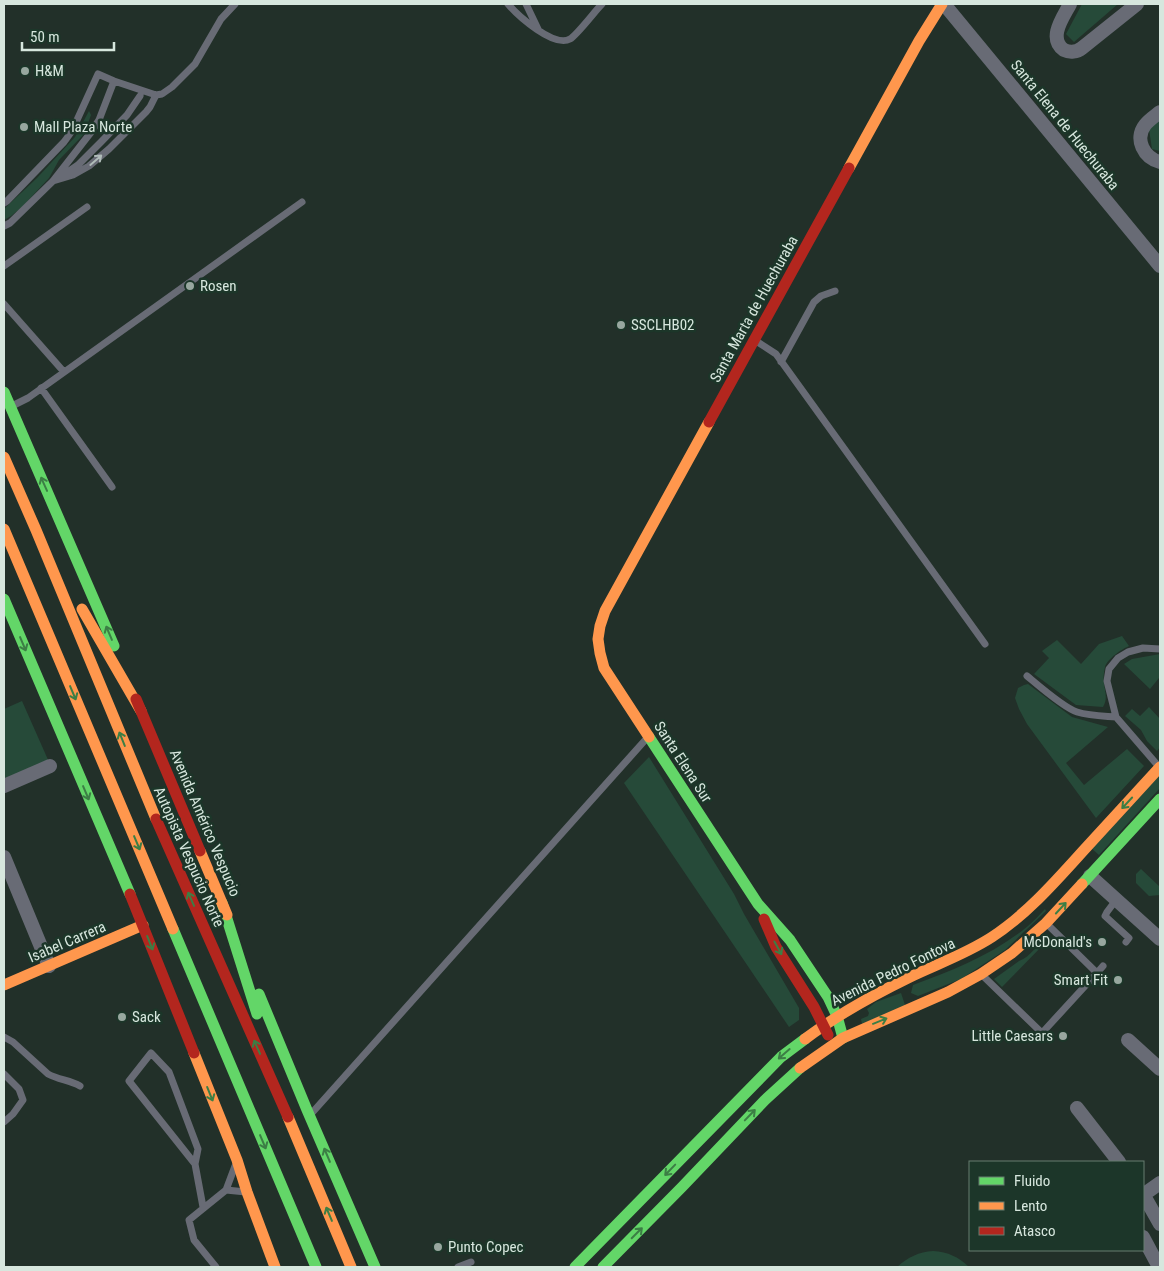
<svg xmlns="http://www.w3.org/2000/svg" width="1164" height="1271" font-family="'Roboto Condensed',sans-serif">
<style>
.green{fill:#264a39}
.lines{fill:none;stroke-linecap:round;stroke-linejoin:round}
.lane{stroke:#686b75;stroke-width:7}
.street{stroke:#686b75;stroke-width:14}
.fast{stroke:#63d668;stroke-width:11}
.slow{stroke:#ff974d;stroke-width:11}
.jam{stroke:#b3261e;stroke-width:11}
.oneway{stroke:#b0bcb9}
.oneway2{stroke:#3c7e45}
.poi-dot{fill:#98a79f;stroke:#1c3629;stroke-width:2}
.labels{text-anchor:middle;stroke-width:5;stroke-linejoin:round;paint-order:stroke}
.poi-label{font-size:15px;fill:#d7e7de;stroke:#1c3629;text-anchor:start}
.street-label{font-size:15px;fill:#d7e7de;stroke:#1c3629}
</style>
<rect width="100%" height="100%" fill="#223029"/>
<!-- green -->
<path class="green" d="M1082,4H1118L1074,42L1066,34Z
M89,111L91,115L84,134L59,160L49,178L22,207L11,216L4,220V209L37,178L75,137Z
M1160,120V151L1152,149L1149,129Z
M1122,636L1129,646C1122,649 1107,659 1105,667C1104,671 1103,679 1104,683C1105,693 1108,698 1103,707L1076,705L1034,674L1049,658L1042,651L1057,640L1081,664L1099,644Z
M1160,654V679L1159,678L1150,689L1124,664L1132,659Z
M1028,684L1072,717L1108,727L1066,763L1084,785L1127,749L1144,766L1096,818L1027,724L1019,709L1015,698L1018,688L1024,685Z
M22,701L49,762L4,782V709Z
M1149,707L1160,719V747L1157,751L1147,741L1141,730L1125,716L1132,709L1140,716Z
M649,757L734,894L744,914L799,1008V1020L789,1027L624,783Z
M1160,773V788L1099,855L1091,848Z
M1141,869L1160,887V895L1149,896L1136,883V874Z
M1045,909L1046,911L1005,950L961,979L918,996L911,993L913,985C954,970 994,954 1028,926C1034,921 1039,915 1045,909Z
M1049,937L1050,939L1045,943L1002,987L994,979L1019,961C1031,957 1037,943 1049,937Z
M901,993L905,1005L862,1024L861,1019L868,1016L869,1013L867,1009L876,1002Z
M933,1251C948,1252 959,1257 969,1267H897C908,1257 919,1252 933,1251Z"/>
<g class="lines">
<!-- lane -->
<path class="lane" d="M508,4C518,16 554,48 570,39C577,35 595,11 602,4
M526,4L538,29
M62,176L78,165L101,142L127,115L140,96
M53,181L73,175L89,166L109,149L146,112L150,107L156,95
M4,203L7,201L64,142L72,131L98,74L114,81L156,95L162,94L172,87L195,64L221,19L235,4
M4,226L10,223L53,181L92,131L99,120L114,81
M4,266L87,207
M4,304L64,372
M756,341L776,354L985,644
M781,362L814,302L821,296L835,291
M41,388L112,487
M12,406L28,398L302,202
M1027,676C1039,686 1064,708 1077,712C1090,716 1104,716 1116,717
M1160,768L1116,717L1107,681L1109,669L1118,658L1128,652L1143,648L1160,649
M1116,900L1107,912L1105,916L1129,938L1126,942
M1097,973L1103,966
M981,974L1042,1033L1097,973L1046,923
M4,1037L13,1042L48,1074C59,1080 70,1080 80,1086
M4,1074L19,1089L23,1100L13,1114L4,1122
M311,1114L647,738
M195,1164L129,1081L151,1053L169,1072L198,1149L195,1164L203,1207
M226,1190L246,1192
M216,1267L194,1240L189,1220L226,1190L235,1166
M458,1267L471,1262"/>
<!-- street -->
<path class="street" d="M944,4L1160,266
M1070,4C1064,16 1047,38 1064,50C1070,53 1077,52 1082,48L1137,4
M1160,112C1155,116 1149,120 1145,125C1134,139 1144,158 1160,162
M4,786L50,766
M4,857L49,966
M1090,876L1160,939
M1128,1040L1160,1069
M1077,1108L1119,1162
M1143,1194L1160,1224
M1143,1195L1160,1183
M1143,1237L1159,1267"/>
<!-- fast -->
<path class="fast" d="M4,392L114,646
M4,599L130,894
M649,737L758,904L790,940L828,997L837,1016L843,1038
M1082,884L1160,799
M222,903L257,1014
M173,929L316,1267
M259,994L307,1110L375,1267
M575,1267L781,1057L805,1039
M603,1267L682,1187L765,1100L800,1068"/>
<!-- slow -->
<path class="slow" d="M849,168L919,41L942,4
M4,457L36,530L156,819
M4,529L173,929
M82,609L141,711
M649,737L604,668L600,653L598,639L600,626L605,611L709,422
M200,851L227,915
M4,985L143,925
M805,1039C837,1015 873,995 910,977C937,964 966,954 992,937C1027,914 1055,882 1083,851C1109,823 1134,795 1160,767
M194,1053L237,1160L247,1192L275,1267
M800,1068L843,1038L948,992L981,974L1012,953L1046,923L1082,884
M288,1117L351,1267"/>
<!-- jam -->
<path class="jam" d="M709,422L849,168
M136,699L200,851
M156,819L288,1117
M130,894L194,1053
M764,919L776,947L814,1007L828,1035"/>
</g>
<!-- one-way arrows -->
<defs><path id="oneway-shaft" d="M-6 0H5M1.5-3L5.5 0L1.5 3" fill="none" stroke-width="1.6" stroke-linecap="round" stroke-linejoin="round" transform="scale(1.25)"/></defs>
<use class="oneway" href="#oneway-shaft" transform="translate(96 160) rotate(-41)"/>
<g class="oneway2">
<use href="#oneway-shaft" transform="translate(44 484) rotate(-114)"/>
<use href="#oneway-shaft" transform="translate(109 633) rotate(-113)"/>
<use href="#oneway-shaft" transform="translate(23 644) rotate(67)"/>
<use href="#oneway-shaft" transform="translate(73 693) rotate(67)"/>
<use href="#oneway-shaft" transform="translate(122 739) rotate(-112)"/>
<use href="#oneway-shaft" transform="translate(86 793) rotate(67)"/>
<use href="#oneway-shaft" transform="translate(1127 803) rotate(133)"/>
<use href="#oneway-shaft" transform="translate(137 843) rotate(67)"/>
<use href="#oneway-shaft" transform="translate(191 899) rotate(-114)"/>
<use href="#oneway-shaft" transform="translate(1061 908) rotate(-47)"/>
<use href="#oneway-shaft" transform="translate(150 943) rotate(68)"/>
<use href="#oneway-shaft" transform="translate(778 948) rotate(61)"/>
<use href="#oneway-shaft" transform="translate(880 1021) rotate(-22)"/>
<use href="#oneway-shaft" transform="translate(257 1047) rotate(-114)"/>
<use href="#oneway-shaft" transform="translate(784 1054) rotate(139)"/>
<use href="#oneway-shaft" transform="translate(210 1094) rotate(68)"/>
<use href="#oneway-shaft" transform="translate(750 1115) rotate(-46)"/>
<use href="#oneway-shaft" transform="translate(263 1142) rotate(67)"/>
<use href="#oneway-shaft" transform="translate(327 1155) rotate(-113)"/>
<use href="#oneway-shaft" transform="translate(670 1170) rotate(134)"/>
<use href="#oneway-shaft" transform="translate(329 1214) rotate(-113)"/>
<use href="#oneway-shaft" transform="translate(637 1233) rotate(-45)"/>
</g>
<!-- markers -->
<g class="poi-dot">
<circle cx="25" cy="71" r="5"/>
<circle cx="24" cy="127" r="5"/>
<circle cx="190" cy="286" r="5"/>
<circle cx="621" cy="325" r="5"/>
<circle cx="1102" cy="942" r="5"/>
<circle cx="1118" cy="980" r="5"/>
<circle cx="122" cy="1017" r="5"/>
<circle cx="1063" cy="1036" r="5"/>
<circle cx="438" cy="1247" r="5"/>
</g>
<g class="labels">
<!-- poi labels -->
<g class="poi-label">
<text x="35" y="76">H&amp;M</text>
<text x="34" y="132">Mall Plaza Norte</text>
<text x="200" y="291">Rosen</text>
<text x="631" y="330">SSCLHB02</text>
<text x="1092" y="947" text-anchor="end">McDonald's</text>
<text x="1108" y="985" text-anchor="end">Smart Fit</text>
<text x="132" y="1022">Sack</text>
<text x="1053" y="1041" text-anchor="end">Little Caesars</text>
<text x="448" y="1252">Punto Copec</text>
</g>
<!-- street labels -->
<g class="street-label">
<text transform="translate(1065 125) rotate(51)" y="5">Santa Elena de Huechuraba</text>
<text transform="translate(754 309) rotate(-61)" y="5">Santa Marta de Huechuraba</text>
<text transform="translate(683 762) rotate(57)" y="5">Santa Elena Sur</text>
<text transform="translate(205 823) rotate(67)" y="5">Avenida Américo Vespucio</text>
<text transform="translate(189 857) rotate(66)" y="5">Autopista Vespucio Norte</text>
<text transform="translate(67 942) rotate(-23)" y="5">Isabel Carrera</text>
<text transform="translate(893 972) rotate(-26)" y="5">Avenida Pedro Fontova</text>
</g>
</g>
<!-- border -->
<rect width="1164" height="1271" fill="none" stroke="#d7e7de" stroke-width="10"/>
<!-- legend -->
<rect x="969" y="1161" width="175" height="90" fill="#1c3629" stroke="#677d71"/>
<rect x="979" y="1177" width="25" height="8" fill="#63d668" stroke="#677d71"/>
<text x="1014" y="1186" font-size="15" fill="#d7e7de">Fluido</text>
<rect x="979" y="1202" width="25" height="8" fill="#ff974d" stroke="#677d71"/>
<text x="1014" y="1211" font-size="15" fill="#d7e7de">Lento</text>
<rect x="979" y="1227" width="25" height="8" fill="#b3261e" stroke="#677d71"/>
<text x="1014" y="1236" font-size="15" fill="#d7e7de">Atasco</text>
<!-- scale -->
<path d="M22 42v8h92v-8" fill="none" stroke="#d7e7de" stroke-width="2.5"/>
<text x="30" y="42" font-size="15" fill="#d7e7de" stroke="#1c3629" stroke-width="4" paint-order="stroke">50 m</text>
</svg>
